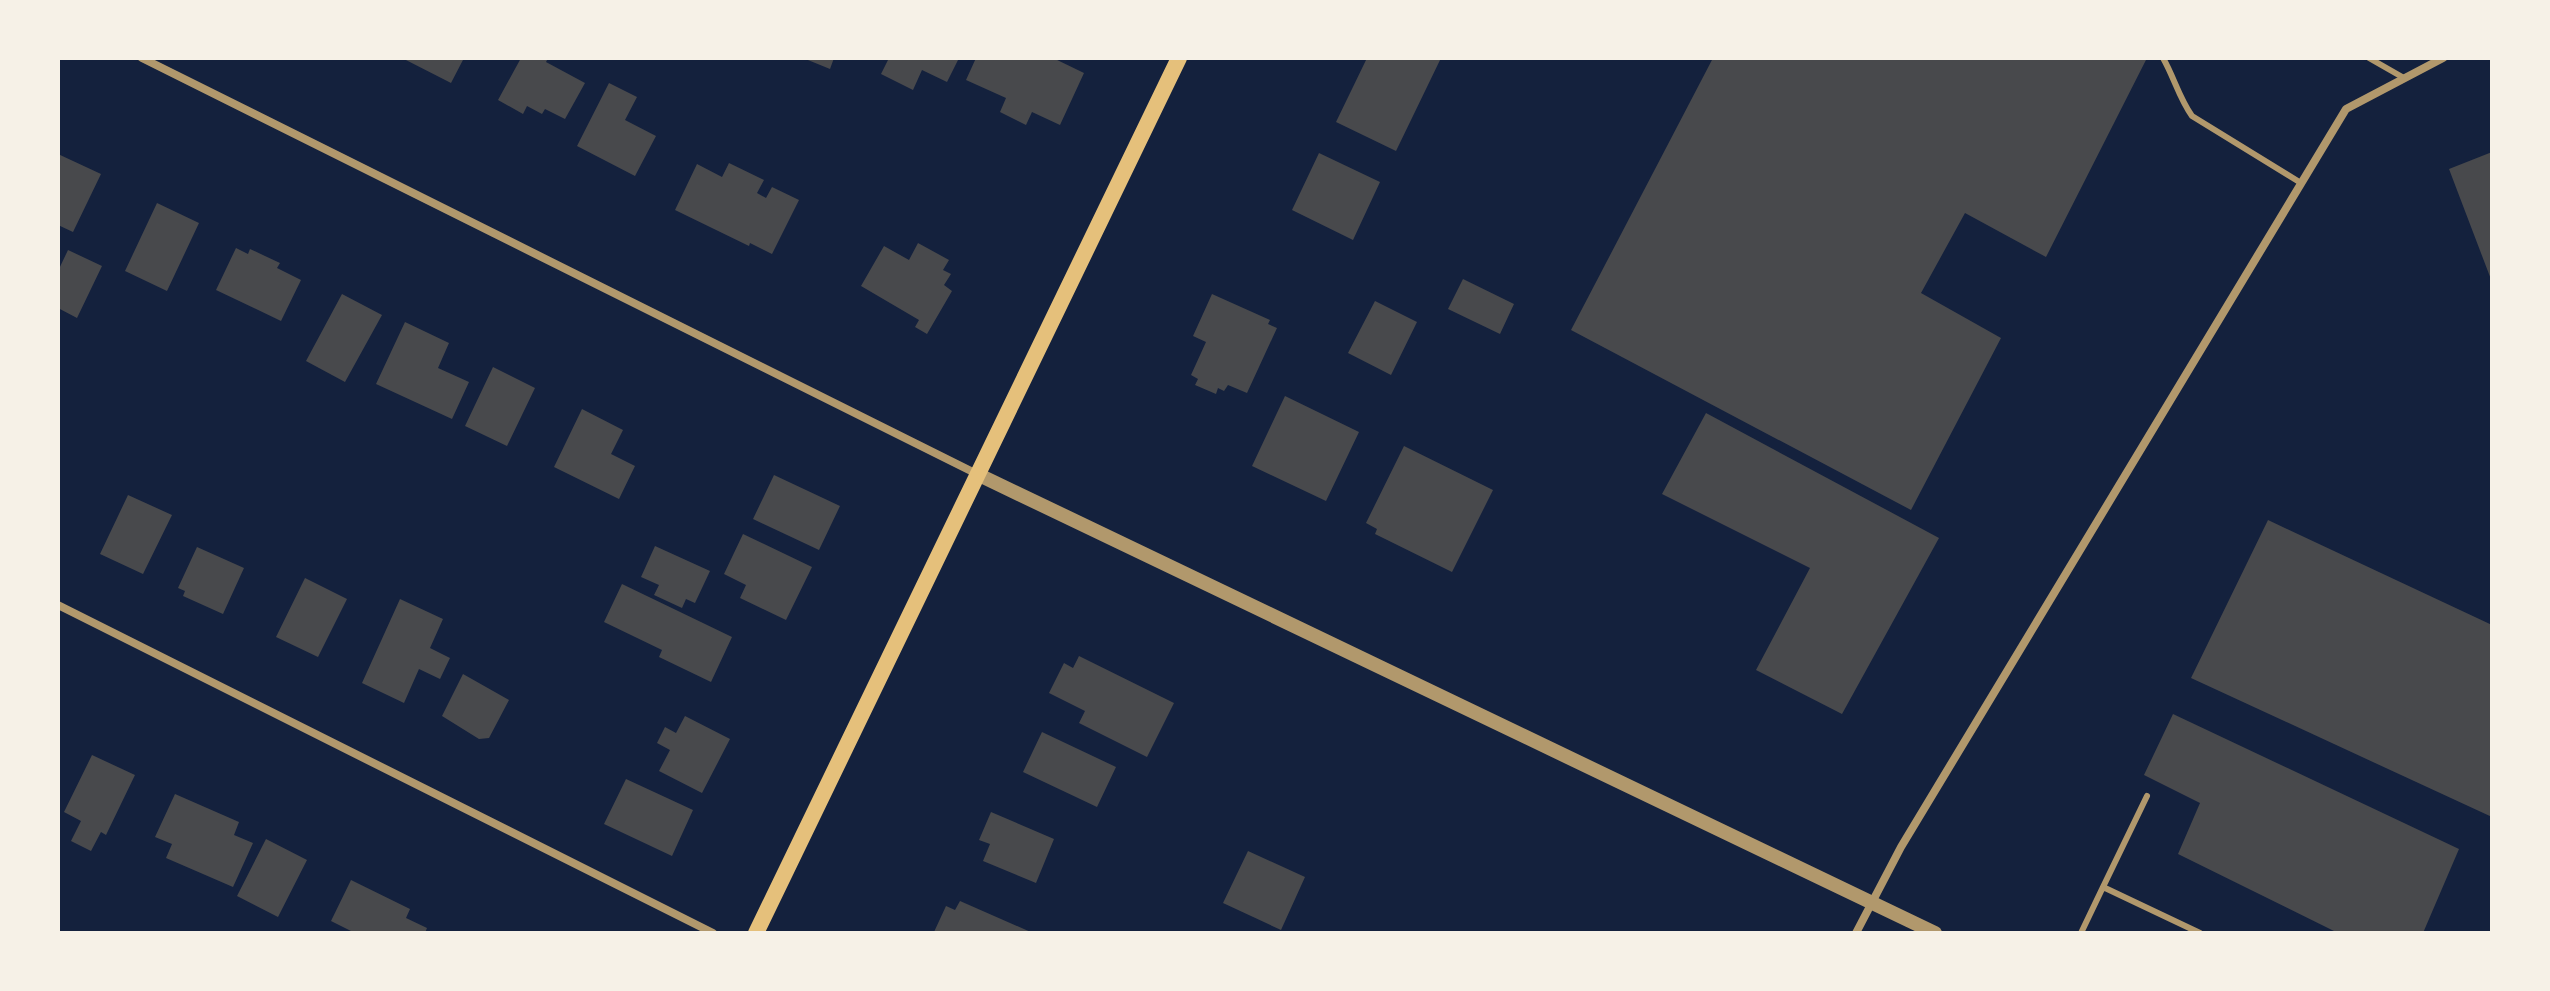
<svg xmlns="http://www.w3.org/2000/svg" width="2550" height="991" font-family="'DM Sans',sans-serif">
<style>
.building{fill:#48494c}
.lines{fill:none;stroke-linecap:round;stroke-linejoin:round}
.service{stroke:#b1986c;stroke-width:6}
.minor{stroke:#b1986c;stroke-width:8}
.tertiary{stroke:#b1986c;stroke-width:14}
.secondary{stroke:#e5c07b;stroke-width:16}
</style>
<rect width="100%" height="100%" fill="#14213d"/>
<!-- building -->
<path class="building" d="M402,58H464L451,83Z
M521,58H548L546,62L585,83L565,119L545,109L542,114L527,106L523,114L498,100Z
M803,58H834L830,69Z
M889,58H959L947,82L922,70L913,90L881,74Z
M976,58H1053L1084,73L1060,125L1032,112L1026,125L1000,112L1006,98L966,80Z
M1367,58H1441L1396,151L1336,122Z
M1713,58H2147L2046,257L1965,213L1921,293L2001,338L1911,510L1571,330Z
M609,83L637,97L625,120L656,136L635,176L577,146Z
M2492,152V282L2449,169Z
M1319,153L1380,182L1353,240L1292,210Z
M58,154L101,174L73,232L58,225Z
M729,163L764,180L757,193L766,198L772,187L799,200L772,254L750,243L749,246L675,210L697,164L722,177Z
M157,203L199,223L167,291L125,271Z
M918,243L949,260L943,270L951,274L944,285L952,291L927,334L915,327L919,320L861,286L884,246L909,260Z
M236,248L248,254L250,249L280,263L277,268L301,280L281,321L216,290Z
M68,250L102,266L77,318L58,308V271Z
M1463,279L1514,304L1500,334L1448,309Z
M342,294L382,315L345,382L306,361Z
M1212,294L1270,320L1268,324L1277,328L1247,393L1228,385L1224,391L1218,388L1216,394L1195,385L1198,379L1191,375L1206,342L1193,336Z
M1375,301L1417,322L1391,375L1348,353Z
M405,322L449,343L438,368L469,382L452,419L376,384Z
M493,367L535,388L507,446L465,426Z
M1285,396L1359,432L1326,501L1252,466Z
M582,409L623,430L611,454L635,466L619,499L554,467Z
M1706,413L1939,538L1842,714L1756,670L1810,568L1662,494Z
M1404,446L1493,490L1452,572L1375,534L1377,529L1366,523Z
M774,475L840,506L819,550L753,519Z
M128,495L172,515L143,574L100,554Z
M2268,520L2492,625V817L2191,678Z
M743,534L812,567L786,620L740,598L746,585L724,574Z
M655,546L710,571L695,603L686,599L682,608L654,595L659,585L641,577Z
M197,547L244,568L223,614L183,596L185,591L178,588Z
M305,578L347,599L318,657L276,637Z
M622,584L732,637L711,682L659,657L662,650L604,622Z
M400,599L443,619L430,648L450,658L440,679L419,669L404,703L362,683Z
M1079,656L1174,703L1147,757L1079,723L1085,711L1049,693L1064,663L1073,668Z
M463,674L509,700L489,738L479,739L442,716Z
M2173,714L2459,849L2423,933H2338L2178,854L2200,803L2144,775Z
M685,716L730,739L702,793L659,771L670,750L657,743L665,727L676,733Z
M1042,732L1116,767L1097,807L1023,772Z
M92,755L135,775L106,835L101,832L91,851L71,841L81,821L64,812Z
M626,779L693,810L672,856L604,824Z
M175,794L239,822L234,835L253,843L233,887L166,858L172,844L155,837Z
M991,812L1054,839L1036,883L983,861L990,844L979,840Z
M266,839L307,860L278,917L237,896Z
M1248,851L1305,877L1281,930L1223,903Z
M351,880L410,909L406,918L427,928L425,933H355L331,921Z
M960,901L1033,933L934,932L946,906L955,910Z"/>
<g class="lines">
<!-- service -->
<path class="service" d="M2163,58C2174,77 2179,98 2192,116L2301,183
M2369,58L2404,78
M2147,796L2103,887L2200,933
M2081,933L2103,887"/>
<!-- minor -->
<path class="minor" d="M142,58L977,474
M58,605L713,933
M1856,933L1901,847L2346,109L2443,58"/>
<!-- tertiary -->
<path class="tertiary" d="M977,474L1935,933"/>
<!-- secondary -->
<path class="secondary" d="M756,933L1179,58"/>
</g>
<!-- border -->
<rect width="2550" height="991" fill="none" stroke="#f6f1e7" stroke-width="120"/>
</svg>
